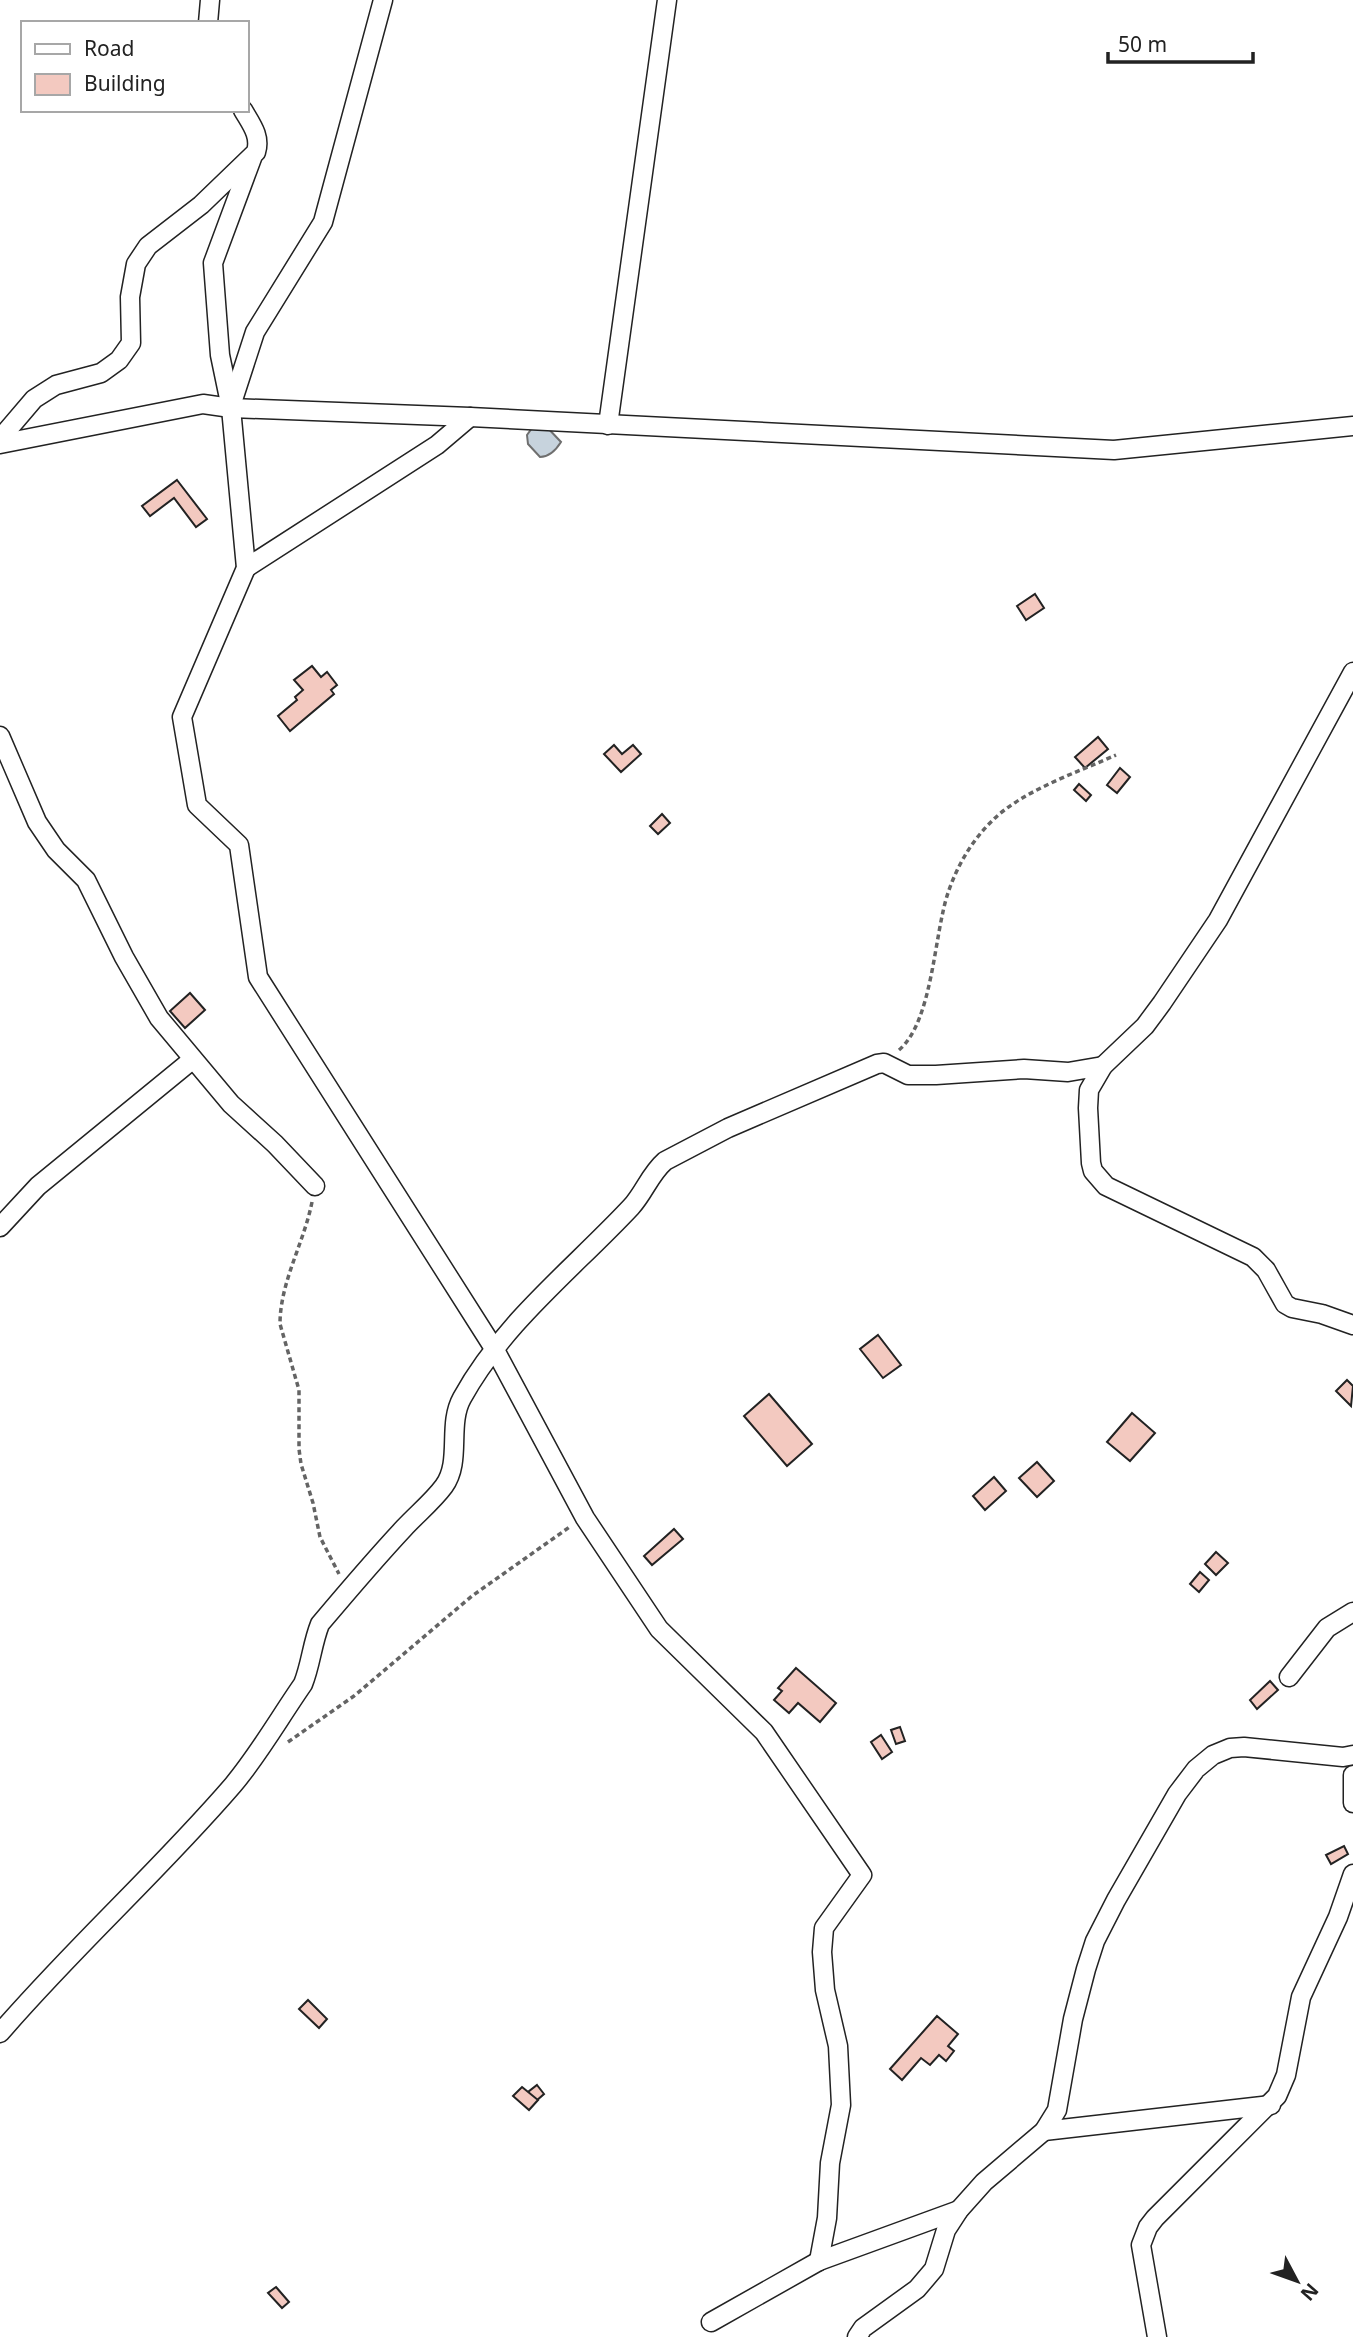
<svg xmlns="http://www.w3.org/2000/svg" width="1353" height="2337" font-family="'Noto Sans',sans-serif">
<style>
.water{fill:#c7d3dd;stroke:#6f6f6f;stroke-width:2}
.building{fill:#f3c9c0;stroke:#222;stroke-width:2}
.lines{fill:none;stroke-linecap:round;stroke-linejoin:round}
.street-casing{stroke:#222;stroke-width:21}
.path{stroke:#646464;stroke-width:3.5;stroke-dasharray:5 3.5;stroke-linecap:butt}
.street{stroke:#fff;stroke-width:18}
</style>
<rect width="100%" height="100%" fill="#fff"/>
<path class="water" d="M543,423L561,442C556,450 550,457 540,457L528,444L527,435L535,424Z"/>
<g class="building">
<polygon points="177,480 207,519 196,527 174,498 150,516 142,506"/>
<polygon points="1035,594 1044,608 1026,620 1017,606"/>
<polygon points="312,666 321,677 327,672 337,685 331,690 334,694 290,731 278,716 297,700 295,697 303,690 294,680"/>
<polygon points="1098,737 1108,749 1085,768 1075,757"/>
<polygon points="614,745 622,754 633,745 641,754 621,772 604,754"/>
<polygon points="1120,768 1130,777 1117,793 1107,785"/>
<polygon points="1079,784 1091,795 1086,801 1074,790"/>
<polygon points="662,814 670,823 658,834 650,826"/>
<polygon points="190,993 205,1010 185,1028 170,1011"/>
<polygon points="878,1335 901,1365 883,1378 860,1349"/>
<polygon points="1347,1380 1353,1386 1351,1406 1336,1391"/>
<polygon points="769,1394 812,1444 787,1466 744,1416"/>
<polygon points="1132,1413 1155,1433 1130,1461 1107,1442"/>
<polygon points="1037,1462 1054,1481 1037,1497 1019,1478"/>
<polygon points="994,1477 1006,1491 985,1510 973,1496"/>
<polygon points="674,1529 683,1539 652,1565 644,1556"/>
<polygon points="1216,1552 1228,1563 1216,1575 1205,1564"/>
<polygon points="1200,1572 1209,1580 1199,1592 1190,1584"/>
<polygon points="796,1668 836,1703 820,1722 798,1703 789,1713 774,1700 782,1691 778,1688"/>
<polygon points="1270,1681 1278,1690 1257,1709 1250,1700"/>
<polygon points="900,1727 905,1741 896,1744 891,1730"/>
<polygon points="881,1735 892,1752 882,1759 871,1742"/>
<polygon points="1344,1846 1348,1854 1331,1864 1326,1855"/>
<polygon points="308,2000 327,2019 319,2028 299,2009"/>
<polygon points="937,2016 958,2034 948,2046 954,2051 946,2061 939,2055 930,2065 921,2058 902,2080 890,2069"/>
<polygon points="537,2085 544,2094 536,2101 528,2092"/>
<polygon points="522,2087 538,2100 529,2110 513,2096"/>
<polygon points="276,2287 289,2302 282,2308 268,2293"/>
</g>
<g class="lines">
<g class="street-casing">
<g id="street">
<polyline points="208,23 210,0"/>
<polyline points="252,158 213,263 220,355 231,408 246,568 182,717 197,805 239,845 258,977 495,1350 585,1518 659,1629 764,1732 862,1875 824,1928 822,1952 825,1990 838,2046 841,2105 830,2163 827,2218 819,2261"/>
<polyline points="231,406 255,332 323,222 383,0"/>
<polyline points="608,425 667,0"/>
<path d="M0,439L34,399L56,385L101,373L119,360L131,343L130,297L136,264L148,246L201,205L256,152C261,136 251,124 243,110"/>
<polyline points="0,444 203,404 231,408 470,417 1114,450 1353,426"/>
<polyline points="246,568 437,445 470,417"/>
<polyline points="1353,672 1218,920 1162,1003 1145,1026 1103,1066 1089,1090 1088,1108 1091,1163 1093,1171 1106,1186 1253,1257 1266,1270 1285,1304 1292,1308 1322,1314 1353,1325"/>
<polyline points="0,736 37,822 56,850 86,880 124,957 159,1018 231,1104 275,1144 315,1186"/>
<polyline points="0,1227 38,1186 192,1060"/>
<polyline points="1289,1677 1327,1628 1353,1612"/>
<polyline points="1353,1775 1353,1803"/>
<path d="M0,2033C74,1947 159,1871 233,1785C259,1754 280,1717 303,1684C311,1664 312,1644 320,1624C347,1592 375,1559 404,1528C417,1514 433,1501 444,1486C462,1461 447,1425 462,1398C503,1323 573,1269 631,1207C644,1193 650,1174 665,1161L728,1128L877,1064L884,1063L908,1075H936L1024,1069L1068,1072L1103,1066"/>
<polyline points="1044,2131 1271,2105"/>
<polyline points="711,2322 819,2261 959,2210"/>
<polyline points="857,2337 863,2328 917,2289 934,2269 946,2230 959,2210 984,2182 1044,2131 1057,2110 1073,2019 1086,1969 1095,1941 1116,1900 1177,1794 1196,1769 1213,1755 1230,1748 1244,1747 1343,1757 1353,1755"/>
<polyline points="1157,2337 1141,2245 1148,2227 1155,2218 1277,2096 1286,2075 1301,1997 1338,1917 1353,1874"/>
</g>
</g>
<g class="path">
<path d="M899,1050C933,1021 934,934 948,893C957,866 972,840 993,820C1022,791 1078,772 1116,755"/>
<path d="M312,1202C304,1243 280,1282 280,1324L299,1390V1449L301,1464L313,1503L320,1537L339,1574"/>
<polyline points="288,1742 354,1696 472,1596 571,1526"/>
</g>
<use href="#street" class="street"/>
</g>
<rect x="21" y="21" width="228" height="91" fill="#ffffff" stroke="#a7a7a7" stroke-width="2"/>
<rect x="35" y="44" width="35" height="10" fill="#ffffff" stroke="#a7a7a7" stroke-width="2"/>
<text x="84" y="56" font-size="21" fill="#222222">Road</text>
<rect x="35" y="74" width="35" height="21" fill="#f3c9c0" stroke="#a7a7a7" stroke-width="2"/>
<text x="84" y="91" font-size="21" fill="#222222">Building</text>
<g transform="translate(1297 2281) rotate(131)" stroke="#ffffff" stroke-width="5" paint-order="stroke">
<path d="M0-5L12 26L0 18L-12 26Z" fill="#222222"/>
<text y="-10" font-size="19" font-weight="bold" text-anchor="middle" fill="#222222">N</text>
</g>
<path d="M1108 52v10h145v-10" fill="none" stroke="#222222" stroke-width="3.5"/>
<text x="1118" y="52" font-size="21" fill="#222222" stroke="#ffffff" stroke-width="5" paint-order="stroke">50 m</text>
</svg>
